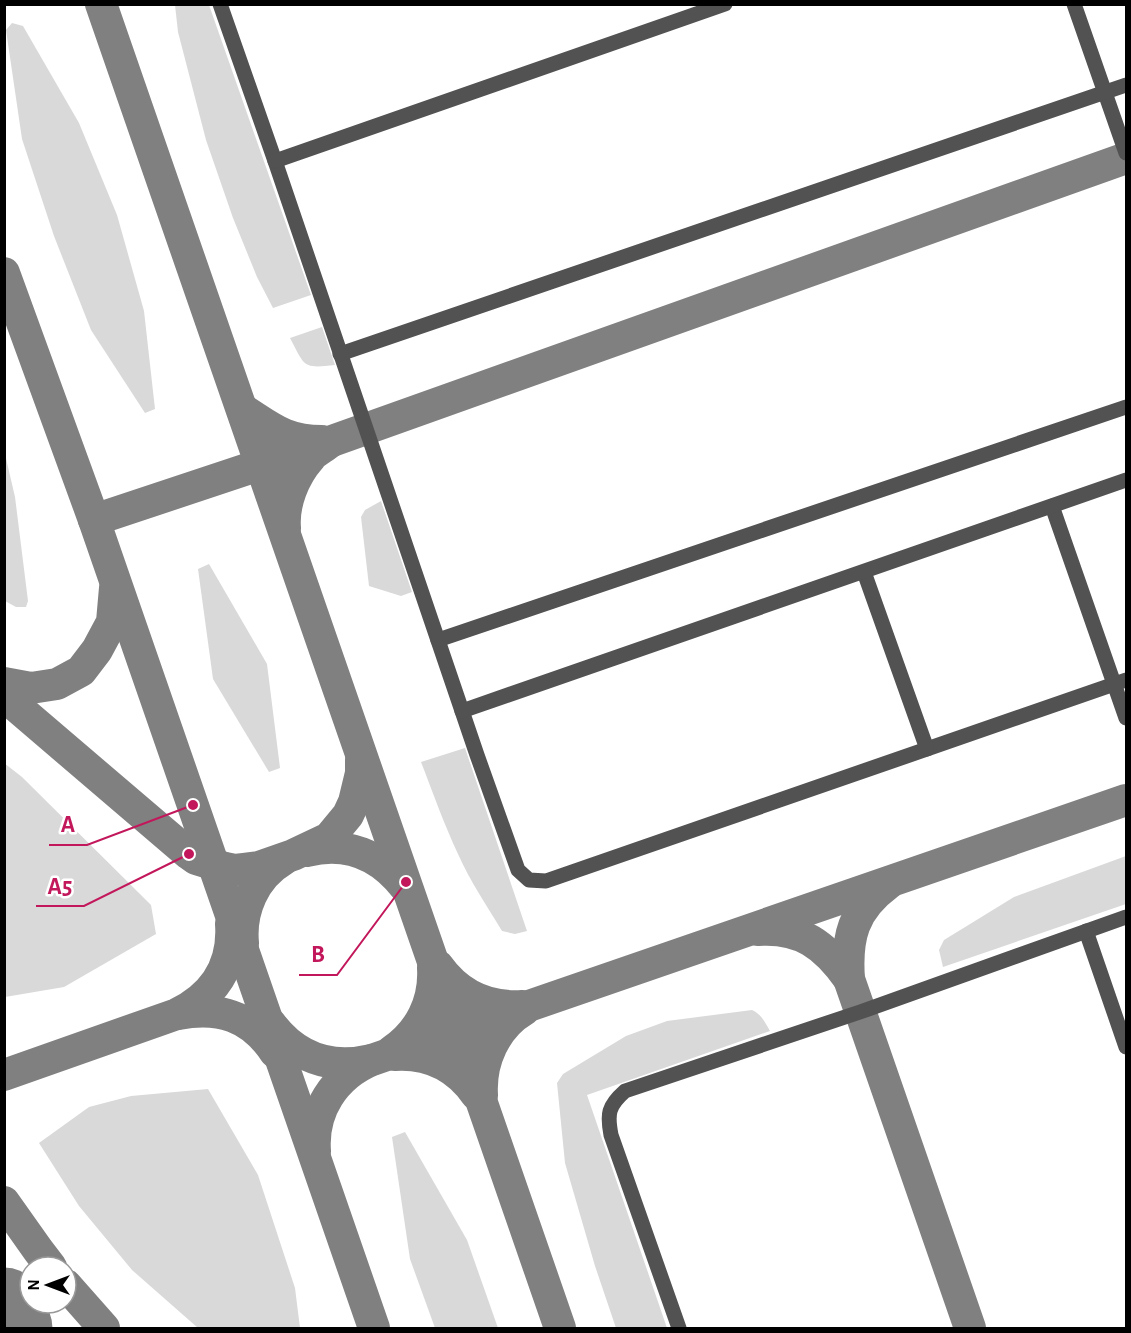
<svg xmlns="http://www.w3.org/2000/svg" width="1131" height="1333" font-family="'Alegreya Sans',sans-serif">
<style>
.green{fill:#d9d9d9}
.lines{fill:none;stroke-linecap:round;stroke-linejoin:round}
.taxiway{stroke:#808080;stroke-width:32}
.runway{stroke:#808080;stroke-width:81}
.minor{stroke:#525252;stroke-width:15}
.leader{fill:none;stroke:#c2185b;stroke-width:2}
.callout-dot{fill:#c2185b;stroke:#fff;stroke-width:2}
.callout-label{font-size:24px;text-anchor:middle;font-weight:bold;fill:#c2185b;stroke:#fff;stroke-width:5;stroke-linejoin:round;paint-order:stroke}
</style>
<rect width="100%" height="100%" fill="#fff"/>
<g class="green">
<polygon points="175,5 209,5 311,295 273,308 257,277 233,218 206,140 178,32"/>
<polygon points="12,23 23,26 79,123 117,215 144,311 155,409 145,413 91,330 54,236 22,139 6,30"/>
<path d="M322,327L335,365C302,369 305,366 290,338Z"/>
<polygon points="5,454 15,497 28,601 26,607 16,607 5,601"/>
<polygon points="381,501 412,592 401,596 369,586 361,517 365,510"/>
<polygon points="209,564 267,664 280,768 269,772 213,679 198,569"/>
<path d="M465,748L527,931L515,934L502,931C487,906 470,881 458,854C444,824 433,793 421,762Z"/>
<polygon points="4,763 22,777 151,905 156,934 64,987 5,997"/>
<polygon points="1126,856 1126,904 943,967 939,950 944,940 1014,897"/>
<path d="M752,1010C761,1014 765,1022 770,1031L587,1095L667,1328H616L595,1266L565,1163L557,1083L563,1074L626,1036L667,1021Z"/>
<polygon points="208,1089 258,1175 295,1288 300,1328 198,1328 132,1270 79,1206 39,1143 89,1107 131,1096"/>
<polygon points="405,1132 467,1240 498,1328 435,1328 410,1259 392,1137"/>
</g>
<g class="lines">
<g class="taxiway">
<polyline points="101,4 560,1328"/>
<polyline points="4,273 94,520 374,1328"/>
<path d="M242,409C272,428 285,441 322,441"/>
<polyline points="94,520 332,441 1126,158"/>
<path d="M285,528C283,504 294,476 310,458C314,452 323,448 329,443"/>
<polyline points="4,683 31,688 57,684 81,671 97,650 112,622 115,588"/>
<polyline points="4,696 189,854 196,859 225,868 235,870 244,869 259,867 293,855 329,838 348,815 354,802 361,773 361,760"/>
<path d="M307,851C347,841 380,855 405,887"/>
<path d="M888,884C853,910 846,937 849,979L970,1328"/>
<path d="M758,930C801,927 825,945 849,979"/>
<path d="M243,943C240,911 254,877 283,860"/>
<path d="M438,966C458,994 487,1008 522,1006"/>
<path d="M178,1014C219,1006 251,1016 275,1052"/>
<path d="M270,1023C295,1057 329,1070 371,1060"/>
<path d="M392,1051C420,1032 435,1002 433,968"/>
<path d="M395,1055C429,1053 457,1067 476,1094"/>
<path d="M4,1075L177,1014C214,996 234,966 231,924"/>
<path d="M482,1095C480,1062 495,1027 524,1010"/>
<path d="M315,1151C312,1111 334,1076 372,1060L1126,800"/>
<polyline points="4,1202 38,1250 51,1267"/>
<polyline points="66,1285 104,1328"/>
</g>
<polyline class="runway" points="4,1308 12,1328"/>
<g class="minor">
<polyline points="220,4 275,161 477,755 518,870 529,880 546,881 1126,680"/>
<polyline points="1074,4 1126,153"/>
<polyline points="275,161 725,4"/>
<polyline points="340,354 1126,85"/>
<polyline points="1052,506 1126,718"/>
<polyline points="864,572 927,749"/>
<polyline points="438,640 1126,407"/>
<polyline points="462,711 1126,480"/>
<polyline points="1086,931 1126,1047"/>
<path d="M679,1328L611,1135C607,1114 608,1106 625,1091L860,1012L1126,917"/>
</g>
</g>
<path class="leader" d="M193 805L87 845H49M189 854L84 906H36M406 882L337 975H299"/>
<g class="callout-dot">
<circle cx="193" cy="805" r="6"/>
<circle cx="189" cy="854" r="6"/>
<circle cx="406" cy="882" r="6"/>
</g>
<g class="callout-label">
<text x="68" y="832">A</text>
<text x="60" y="894">A5</text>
<text x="318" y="962">B</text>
</g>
<rect width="1131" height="1333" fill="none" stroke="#000000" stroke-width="12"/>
<g transform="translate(48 1285) rotate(270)"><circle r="28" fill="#ffffff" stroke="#999999" stroke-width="1.5"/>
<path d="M0-4.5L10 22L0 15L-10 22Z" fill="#000000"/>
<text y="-9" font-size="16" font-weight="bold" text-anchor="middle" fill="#000000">N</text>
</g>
</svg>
